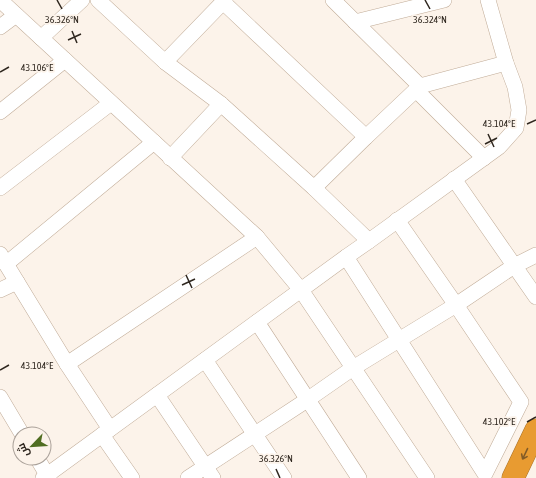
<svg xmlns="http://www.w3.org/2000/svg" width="536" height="478" font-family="'Asap Condensed',Cairo,sans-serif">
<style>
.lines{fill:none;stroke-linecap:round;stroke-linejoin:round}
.minor-casing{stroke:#c1ac98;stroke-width:16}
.highway-casing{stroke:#a7722b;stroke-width:23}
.minor{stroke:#fff;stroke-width:15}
.highway{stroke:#e89b31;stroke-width:22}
.oneway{stroke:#825b27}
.ticks{fill:none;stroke:#2f271f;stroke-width:1.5}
.ticks-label{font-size:10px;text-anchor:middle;fill:#2f271f;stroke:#fcf3ea;stroke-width:3.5;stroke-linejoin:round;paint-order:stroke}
</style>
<rect width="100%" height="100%" fill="#fcf3ea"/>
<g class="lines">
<g class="minor-casing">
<g id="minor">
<polyline points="0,0 257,237 301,290 427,478"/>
<polyline points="98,0 165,62 221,104 314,188 369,241"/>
<polyline points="223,2 366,137 420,86 333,0"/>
<polyline points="355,22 444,0"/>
<polyline points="0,27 16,15"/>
<polyline points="41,38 82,0"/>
<polyline points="165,62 225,0"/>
<polyline points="420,86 506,63"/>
<polyline points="416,90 484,158"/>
<polyline points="0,112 65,60"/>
<polyline points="170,158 221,104"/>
<polyline points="454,179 536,297"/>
<polyline points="0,188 111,103"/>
<polyline points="314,188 366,137"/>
<polyline points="0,254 67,364 110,429"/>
<polyline points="346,257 485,474 521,402 456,305 397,220"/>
<polyline points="6,264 154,142"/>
<polyline points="0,290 17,282"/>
<polyline points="257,322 359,478"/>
<polyline points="205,360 284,478"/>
<polyline points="67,364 257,237"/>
<polyline points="157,395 213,478"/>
<polyline points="0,397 22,434"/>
<polyline points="102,435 132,478"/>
<polyline points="37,458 49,478"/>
<polyline points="43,478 346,257 369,241 499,147 516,128 519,110 515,87 506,63 488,0"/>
<polyline points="188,478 307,400 353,368 456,305 514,266 536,255"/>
</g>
</g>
<g class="highway-casing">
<polyline id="highway" points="513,478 536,430"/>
</g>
<use href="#minor" class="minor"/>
<use href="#highway" class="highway"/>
</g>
<defs><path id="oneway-shaft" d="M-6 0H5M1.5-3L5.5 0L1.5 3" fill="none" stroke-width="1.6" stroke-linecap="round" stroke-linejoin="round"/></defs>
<use class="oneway" href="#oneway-shaft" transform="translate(525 454) rotate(115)"/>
<path class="ticks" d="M57,0L62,9M425,0L430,9M72,31L77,43M68,40L81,34M0,72L9,67M527,124L536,120M488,134L494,147M485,144L497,138M186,275L192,288M182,285L195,279M0,370L9,365M527,422L536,417M276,469L280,478"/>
<g class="ticks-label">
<text x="62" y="23">36.326°N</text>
<text x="430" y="23">36.324°N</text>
<text x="37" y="71">43.106°E</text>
<text x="499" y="127">43.104°E</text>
<text x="37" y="369">43.104°E</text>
<text x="499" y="425">43.102°E</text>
<text x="276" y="462">36.326°N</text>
</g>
<g transform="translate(32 446) rotate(245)"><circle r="19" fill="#fcf3ea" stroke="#aaa199"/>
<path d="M0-3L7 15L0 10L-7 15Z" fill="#506d21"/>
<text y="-6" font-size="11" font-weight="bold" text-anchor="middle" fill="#2f271f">ش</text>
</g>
</svg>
